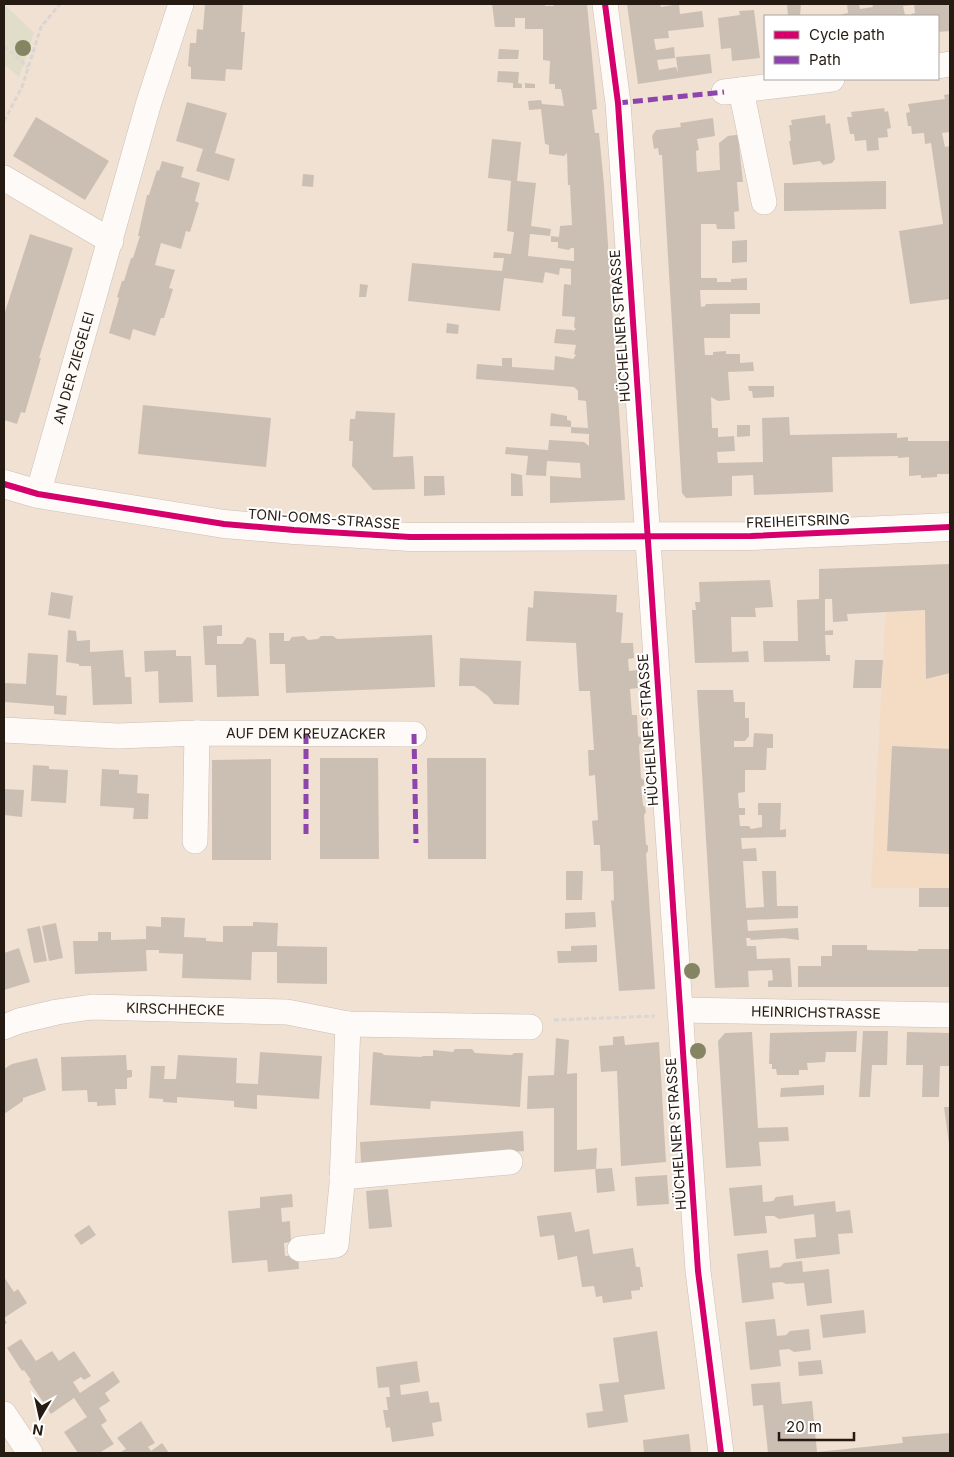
<svg xmlns="http://www.w3.org/2000/svg" width="954" height="1457" font-family="Inter,sans-serif">
<style>
.built{fill:#f4dbc4}
.green{fill:#e0dec9}
.building{fill:#cbbfb4}
.lines{fill:none;stroke-linecap:round;stroke-linejoin:round}
.minor-casing{stroke:#cbbfb5;stroke-width:26}
.major-casing{stroke:#cbbfb5;stroke-width:29}
.path{stroke:#dbd6d1;stroke-width:3;stroke-dasharray:5 2.5;stroke-linecap:butt}
.minor{stroke:#fdfaf8;stroke-width:25}
.major{stroke:#fdfaf8;stroke-width:28}
.quiet{stroke:#8e44ad;stroke-width:5;stroke-dasharray:10 5;stroke-linecap:butt}
.cycleway-casing{stroke:#fff;stroke-width:9}
.cycleway{stroke:#d6006c;stroke-width:6}
.tree{fill:#858563}
.labels{text-anchor:middle;stroke-width:4;stroke-linejoin:round;paint-order:stroke}
.street-label{font-size:14px;fill:#251b12;stroke:#fff}
</style>
<rect width="100%" height="100%" fill="#f0e1d3"/>
<polygon class="built" points="950,564 950,888 871,888 888,567"/>
<polygon class="green" points="4,4 34,33 19,77 4,64"/>
<g class="building">
<polygon points="205,4 243,4 241,32 245,32 242,70 226,69 225,81 191,79 191,67 188,66 190,43 196,43 197,29 203,30"/>
<polygon points="492,4 545,4 545,6 554,6 553,4 587,4 597,109 592,110 595,133 599,133 604,185 625,500 550,503 550,476 581,478 580,463 547,461 546,476 526,475 528,456 505,454 506,447 548,450 549,440 584,442 589,446 589,434 571,433 571,427 588,428 586,401 578,400 578,391 574,387 476,379 477,364 502,366 502,358 512,358 512,367 554,370 555,356 573,359 576,355 574,354 576,345 554,343 556,329 572,330 573,331 576,329 574,327 575,317 562,316 564,284 571,285 571,269 560,268 559,275 545,272 543,283 504,278 500,311 408,301 412,263 502,271 504,258 493,258 494,252 511,254 514,232 507,231 511,181 488,178 492,139 521,142 517,181 536,183 531,226 551,229 550,236 530,234 528,256 574,261 574,248 571,248 569,250 558,248 558,242 551,242 551,236 559,237 560,226 572,225 570,185 568,185 567,153 564,156 549,154 549,145 545,144 541,109 529,110 528,101 541,100 542,104 564,106 561,89 555,89 555,84 549,84 550,61 543,60 543,29 525,29 525,18 515,18 515,27 495,27"/>
<polygon points="627,4 660,4 661,7 679,4 680,14 702,11 704,27 668,31 669,38 654,39 656,50 674,47 675,58 657,60 659,70 676,67 678,73 676,57 710,54 712,73 638,84"/>
<polygon points="787,4 801,4 800,16 788,16"/>
<polygon points="847,4 859,4 860,9 873,7 872,4 913,5 903,6 905,15 835,16 848,13"/>
<polygon points="914,4 948,4 950,9 950,31 938,32 938,16 912,16 911,14 915,13"/>
<polygon points="754,10 760,58 732,61 731,48 721,49 718,18 740,15 739,11"/>
<polygon points="499,49 519,50 518,59 498,59"/>
<polygon points="498,71 519,72 518,83 522,84 522,88 513,88 513,83 497,82"/>
<polygon points="525,83 535,84 535,88 525,88"/>
<polygon points="950,94 950,132 942,133 945,147 950,146 950,299 910,304 899,231 943,224 931,143 925,144 924,133 912,134 911,126 908,126 906,113 910,112 908,104 945,99 944,95"/>
<polygon points="187,102 227,113 215,153 235,159 229,181 196,171 203,149 176,141"/>
<polygon points="884,108 885,112 888,111 891,128 887,129 888,137 878,138 879,150 867,151 866,140 855,141 854,134 850,134 847,117 852,117 851,112"/>
<polygon points="825,115 826,124 830,123 835,159 832,163 823,165 820,161 793,165 789,141 791,141 789,125 792,125 791,120"/>
<polygon points="36,117 109,161 85,200 13,156"/>
<polygon points="713,118 715,136 697,139 699,150 696,151 697,172 720,170 719,143 728,136 743,134 739,146 743,182 737,182 739,211 734,212 735,229 717,229 716,224 701,224 701,278 717,278 717,282 731,282 731,279 747,278 747,290 700,290 701,307 705,306 706,304 760,303 760,314 730,314 730,338 704,338 705,355 713,355 713,352 726,351 726,354 740,354 740,363 753,362 754,371 728,372 730,400 718,401 711,397 712,428 718,428 718,437 734,436 735,451 717,452 718,463 763,462 762,418 789,417 790,435 897,433 897,438 908,437 908,441 950,441 950,474 937,474 937,477 921,478 921,475 909,476 909,457 898,458 898,456 832,457 833,492 754,495 753,475 732,476 732,496 686,498 682,493 662,155 659,155 658,148 654,149 652,136 656,130 681,127 680,123"/>
<polygon points="162,161 184,167 181,177 200,183 195,201 199,203 190,232 186,231 181,249 161,243 155,265 175,270 169,288 173,289 164,318 161,318 155,336 133,329 130,340 109,333 119,298 117,297 122,281 124,281 131,258 133,258 140,236 138,236 147,195 149,195 157,170 159,171"/>
<polygon points="303,174 314,175 313,187 302,186"/>
<polygon points="886,181 886,209 784,211 784,183"/>
<polygon points="30,234 73,248 39,358 41,358 25,413 21,412 17,424 4,420 4,315"/>
<polygon points="747,240 747,262 732,263 732,241"/>
<polygon points="360,284 368,285 366,297 359,297"/>
<polygon points="447,323 459,325 458,334 446,333"/>
<polygon points="748,386 774,386 774,397 753,398 752,391 749,391"/>
<polygon points="143,405 271,418 266,467 138,454"/>
<polygon points="356,411 395,413 393,457 413,456 415,489 373,490 352,466 353,441 349,441 350,419 355,419"/>
<polygon points="551,413 567,416 567,420 571,421 571,427 550,426"/>
<polygon points="737,425 750,425 750,436 737,437"/>
<polygon points="511,473 522,475 523,496 511,496"/>
<polygon points="424,476 444,476 445,495 424,496"/>
<polygon points="950,564 950,673 926,679 925,610 847,614 848,621 833,622 832,599 825,599 825,631 833,630 833,635 825,635 826,655 830,655 830,661 764,662 763,641 798,641 797,600 819,599 819,569"/>
<polygon points="770,580 773,607 755,608 756,617 731,617 732,652 748,651 749,662 695,663 692,610 696,610 695,602 700,602 699,582"/>
<polygon points="534,591 617,595 616,612 623,613 621,643 633,643 634,658 628,659 629,671 637,670 638,688 630,689 632,715 637,715 638,736 641,738 641,743 639,745 641,778 644,780 644,785 641,787 643,805 645,807 646,812 644,815 646,844 648,846 648,851 646,854 655,989 619,991 611,900 614,901 613,871 601,871 600,845 594,845 592,821 598,820 595,775 589,776 588,750 594,750 590,691 579,691 576,643 526,641 528,607 533,608"/>
<polygon points="51,592 73,596 70,619 48,615"/>
<polygon points="222,625 222,636 217,636 217,644 242,644 247,637 252,638 256,640 259,696 217,697 216,665 205,665 203,626"/>
<polygon points="68,630 76,631 77,641 90,640 90,652 123,650 125,677 131,677 132,704 93,705 91,666 79,666 79,664 66,662"/>
<polygon points="269,633 284,633 284,641 289,641 292,637 304,636 308,640 318,639 321,636 333,636 337,639 432,635 435,687 286,693 285,664 270,664"/>
<polygon points="176,650 176,656 191,656 193,702 159,703 158,671 145,672 144,651"/>
<polygon points="28,653 58,655 56,695 67,696 66,715 54,714 54,706 4,702 4,683 26,684"/>
<polygon points="460,658 521,661 519,705 494,704 488,696 474,686 459,686"/>
<polygon points="855,660 883,660 881,688 853,688"/>
<polygon points="697,690 733,690 734,702 745,702 745,718 749,718 749,736 745,741 734,741 734,747 753,747 754,733 773,734 773,748 767,748 766,770 745,770 745,792 738,793 739,808 745,808 745,815 739,815 740,826 749,826 751,829 762,827 762,815 758,815 758,803 781,803 780,830 786,829 786,837 741,838 742,849 756,848 757,861 743,861 746,908 764,907 762,871 776,871 777,906 798,906 798,918 747,920 748,931 798,928 799,940 784,938 751,940 750,938 746,938 747,946 756,946 757,959 790,958 792,987 768,987 768,981 773,980 772,970 748,971 749,987 715,988"/>
<polygon points="892,746 950,749 950,854 887,851"/>
<polygon points="320,758 378,758 379,859 320,859"/>
<polygon points="427,758 486,758 486,859 428,859"/>
<polygon points="271,759 271,860 212,860 212,760"/>
<polygon points="33,765 49,766 49,769 68,770 66,803 31,801"/>
<polygon points="102,769 119,770 119,774 138,775 137,793 149,794 148,819 133,819 134,808 100,806"/>
<polygon points="4,789 24,790 22,817 4,815"/>
<polygon points="566,871 583,871 582,900 566,900"/>
<rect x="919" y="888" width="31" height="19"/>
<polygon points="595,912 596,927 565,929 565,913"/>
<polygon points="161,917 185,918 184,937 206,938 206,941 223,942 223,926 253,926 253,922 278,923 277,946 327,947 327,984 277,983 277,952 252,952 251,980 182,978 183,954 159,953 159,950 146,950 147,971 75,974 73,941 98,941 98,932 111,932 111,940 146,939 146,926 161,927"/>
<polygon points="56,923 63,958 49,961 42,926"/>
<polygon points="40,926 47,961 34,963 27,929"/>
<polygon points="597,945 597,962 558,963 557,951 571,951 571,946"/>
<polygon points="832,945 867,945 867,950 918,951 918,949 950,949 950,987 798,987 798,966 821,966 821,956 832,956"/>
<polygon points="19,948 30,982 4,990 4,953"/>
<polygon points="857,1031 856,1052 826,1052 825,1062 807,1063 808,1070 799,1070 799,1075 777,1075 776,1069 772,1069 772,1064 769,1064 770,1033"/>
<polygon points="863,1031 888,1031 887,1065 872,1065 870,1097 859,1097"/>
<polygon points="752,1032 758,1128 788,1127 789,1141 759,1142 761,1166 726,1168 718,1041 725,1033"/>
<polygon points="907,1032 950,1033 950,1066 940,1066 939,1097 922,1097 923,1065 906,1065"/>
<polygon points="624,1036 625,1045 659,1042 666,1162 621,1166 617,1071 601,1072 599,1046 613,1045 613,1037"/>
<polygon points="556,1038 569,1040 567,1074 577,1073 577,1150 597,1148 596,1169 612,1168 615,1191 597,1193 595,1169 554,1172 554,1108 527,1109 528,1076 554,1075"/>
<polygon points="455,1049 472,1049 475,1053 512,1055 514,1053 523,1053 520,1107 431,1101 430,1109 370,1105 373,1052 382,1053 384,1055 421,1057 423,1056 433,1056 433,1050 453,1052"/>
<polygon points="260,1052 322,1056 319,1099 257,1095 257,1109 234,1107 234,1101 177,1097 177,1103 163,1102 163,1099 149,1098 151,1066 165,1066 164,1079 176,1079 178,1055 237,1058 236,1083 258,1084"/>
<polygon points="126,1055 127,1070 132,1070 132,1077 127,1078 127,1089 115,1089 116,1105 97,1106 97,1102 88,1102 87,1090 62,1091 61,1057"/>
<polygon points="37,1058 46,1090 23,1098 23,1101 4,1114 4,1069 12,1064"/>
<polygon points="824,1085 824,1095 780,1097 781,1088"/>
<polygon points="944,1107 950,1107 950,1144 949,1144"/>
<polygon points="523,1131 524,1151 361,1163 360,1142"/>
<polygon points="667,1175 669,1204 637,1206 635,1177"/>
<polygon points="762,1185 763,1202 773,1201 776,1197 793,1195 794,1206 835,1201 836,1212 850,1210 853,1233 838,1234 840,1254 796,1259 794,1239 816,1237 814,1214 779,1219 774,1216 765,1216 767,1233 734,1236 729,1188"/>
<polygon points="388,1189 392,1227 369,1229 366,1191"/>
<polygon points="292,1194 293,1207 281,1208 282,1222 290,1221 291,1242 284,1243 285,1256 298,1255 299,1269 268,1272 267,1260 232,1263 228,1211 260,1208 260,1197"/>
<polygon points="571,1212 575,1232 589,1229 593,1254 633,1248 636,1267 640,1267 643,1287 640,1287 640,1290 631,1291 632,1299 603,1303 602,1296 596,1297 594,1286 582,1287 577,1256 558,1260 554,1235 540,1237 537,1216"/>
<polygon points="89,1225 96,1235 81,1245 74,1235"/>
<polygon points="768,1250 770,1268 780,1267 784,1263 802,1261 803,1272 829,1269 832,1303 807,1306 804,1283 786,1284 782,1282 772,1283 774,1299 742,1303 737,1254"/>
<polygon points="4,1277 14,1292 18,1289 27,1303 4,1318 7,1323 4,1325"/>
<polygon points="864,1310 866,1333 823,1338 820,1315"/>
<polygon points="775,1319 777,1336 786,1335 790,1331 809,1329 811,1350 794,1352 789,1349 779,1350 781,1366 750,1370 745,1322"/>
<polygon points="657,1331 665,1389 624,1395 628,1422 588,1428 586,1413 603,1411 599,1384 619,1382 613,1338"/>
<polygon points="21,1339 36,1361 52,1351 59,1361 74,1351 91,1376 84,1380 81,1377 73,1382 80,1393 113,1371 120,1382 105,1393 110,1401 99,1408 107,1421 101,1425 114,1444 99,1453 78,1453 64,1432 87,1417 74,1398 51,1414 29,1381 31,1380 24,1370 22,1371 7,1348"/>
<polygon points="821,1360 823,1374 799,1376 798,1362"/>
<polygon points="417,1361 420,1382 400,1385 401,1395 428,1391 430,1403 439,1402 442,1421 432,1423 434,1436 392,1442 390,1427 386,1428 383,1410 388,1410 386,1397 390,1397 389,1387 378,1388 376,1367"/>
<polygon points="780,1382 782,1404 812,1401 817,1452 903,1443 902,1437 950,1433 950,1453 768,1453 763,1405 753,1406 751,1384"/>
<polygon points="141,1421 155,1443 148,1447 151,1451 162,1443 169,1453 119,1453 126,1449 117,1438"/>
<polygon points="689,1434 691,1453 644,1453 643,1440"/>
</g>
<g class="lines">
<g class="minor-casing">
<g id="minor">
<polyline points="605,4 618,103 698,1271 721,1453"/>
<polyline points="938,66 950,64"/>
<polyline points="741,90 764,202"/>
<polyline points="724,92 832,79"/>
<polyline points="4,178 111,241"/>
<path id="s1" d="M38,494L149,102L181,4"/>
<path id="s2" d="M4,730L118,736L197,733L414,734"/>
<polyline points="195,841 197,733"/>
<path id="s3" d="M681,1010L950,1015"/>
<path id="s4" d="M4,1027L19,1021L57,1012L92,1007L287,1012L348,1024L530,1027"/>
<polyline points="342,1177 510,1162"/>
<polyline points="300,1249 336,1245 342,1184 348,1024"/>
<polyline points="4,1414 30,1453"/>
</g>
</g>
<g class="major-casing">
<polyline id="major" points="4,484 38,494 224,524 294,530 410,537 751,536 950,527"/>
</g>
<g class="path">
<polyline points="4,46 28,67"/>
<polyline points="4,121 22,87 41,27 60,4"/>
<polyline points="554,1020 655,1016"/>
</g>
<use href="#minor" class="minor"/>
<use href="#major" class="major"/>
<g class="quiet">
<polyline points="618,103 724,92"/>
<polyline points="306,734 306,839"/>
<polyline points="414,734 416,843"/>
</g>
<g class="cycleway-casing">
<g id="cycleway">
<polyline points="605,4 618,103 698,1271 721,1453"/>
<polyline points="4,484 38,494 224,524 294,530 410,537 751,536 950,527"/>
</g>
</g>
<use href="#cycleway" class="cycleway"/>
</g>
<g class="tree">
<circle cx="23" cy="48" r="8"/>
<circle cx="692" cy="971" r="8"/>
<circle cx="698" cy="1051" r="8"/>
</g>
<g class="labels">
<g class="street-label">
<text transform="translate(620 326) rotate(-94)" y="5">HÜCHELNER STRASSE</text>
<text dy="5" stroke="none"><textPath href="#s1" startOffset="131">AN DER ZIEGELEI</textPath></text>
<text transform="translate(324 519) rotate(4)" y="5">TONI-OOMS-STRASSE</text>
<text transform="translate(798 521) rotate(-2)" y="5">FREIHEITSRING</text>
<text transform="translate(648 730) rotate(-94)" y="5">HÜCHELNER STRASSE</text>
<text dy="5" stroke="none"><textPath href="#s2" startOffset="302">AUF DEM KREUZACKER</textPath></text>
<text dy="5" stroke="none"><textPath href="#s4" startOffset="174">KIRSCHHECKE</textPath></text>
<text dy="5" stroke="none"><textPath href="#s3" startOffset="135">HEINRICHSTRASSE</textPath></text>
<text transform="translate(676 1134) rotate(-94)" y="5">HÜCHELNER STRASSE</text>
</g>
</g>
<rect width="954" height="1457" fill="none" stroke="#251b12" stroke-width="10"/>
<rect x="764" y="15" width="175" height="65" fill="#ffffff" stroke="#a8a4a0"/>
<rect x="774" y="31" width="25" height="8" fill="#d6006c" stroke="#a8a4a0"/>
<text x="809" y="40" font-size="15" fill="#251b12">Cycle path</text>
<rect x="774" y="56" width="25" height="8" fill="#8e44ad" stroke="#a8a4a0"/>
<text x="809" y="65" font-size="15" fill="#251b12">Path</text>
<g transform="translate(40 1417) rotate(189)" stroke="#ffffff" stroke-width="4" paint-order="stroke">
<path d="M0-4L9 19L0 12L-9 19Z" fill="#251b12"/>
<text y="-8" font-size="14" font-weight="bold" text-anchor="middle" fill="#251b12">N</text>
</g>
<path d="M779 1432v8h75v-8" fill="none" stroke="#251b12" stroke-width="2.5"/>
<text x="786" y="1432" font-size="15" fill="#251b12" stroke="#ffffff" stroke-width="4" paint-order="stroke">20 m</text>
</svg>
